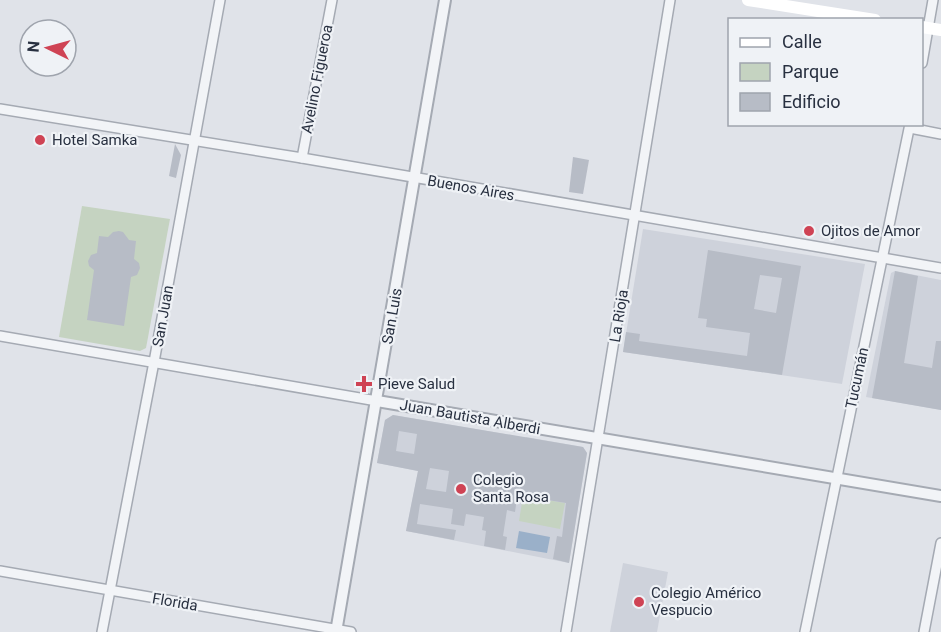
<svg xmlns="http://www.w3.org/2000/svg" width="941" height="632" font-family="Roboto,sans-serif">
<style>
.built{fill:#ced2db}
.green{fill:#c5d3c1}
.water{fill:#9ab0c9}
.building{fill:#b7bcc6;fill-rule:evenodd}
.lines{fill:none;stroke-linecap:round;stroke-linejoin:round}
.minor-casing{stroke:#a5aab3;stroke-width:12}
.tertiary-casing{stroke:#a5aab3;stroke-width:14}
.minor{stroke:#f2f4f7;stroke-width:9}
.tertiary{stroke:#f2f4f7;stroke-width:10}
.secondary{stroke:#fff;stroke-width:12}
.poi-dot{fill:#cf4354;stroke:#eff2f6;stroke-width:2}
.labels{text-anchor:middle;stroke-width:4.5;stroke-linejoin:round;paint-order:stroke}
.street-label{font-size:15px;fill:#283040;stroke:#eff2f6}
.poi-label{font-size:15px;fill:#283040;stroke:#eff2f6;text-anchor:start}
</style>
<rect width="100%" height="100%" fill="#e0e3e9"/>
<g class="built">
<polygon points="643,229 865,264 842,384 623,352"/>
<polygon points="895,271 941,280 941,410 866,397 891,273"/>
<polygon points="393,415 511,435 503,486 526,437 583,447 587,453 569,563 406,531 418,471 377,463 385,420"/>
<polygon points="623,563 668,572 657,632 610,632"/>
</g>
<g class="green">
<polygon points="82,206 170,219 146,348 140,351 59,337"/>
<polygon points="523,496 565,503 560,529 519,521"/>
</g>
<polygon class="water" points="519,531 550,537 547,553 516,548"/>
<g class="building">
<polygon points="175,144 181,155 176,178 169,176"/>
<polygon points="573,157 589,160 583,194 569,192"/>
<polygon points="119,231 123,232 129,240 136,241 134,259 139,263 140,268 137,275 131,277 124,326 87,320 94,270 89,266 88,261 91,255 97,253 99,236 108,237 113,232"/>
<path d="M708,250L801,266L782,375L623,352L626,332L640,334L639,341L747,356L750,333L706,327L707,319L698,318ZM760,275L782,278L776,313L754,309Z"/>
<polygon points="895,271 918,276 904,363 932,368 936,341 941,341 941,410 872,398"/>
<path d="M393,415L583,447L587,453L569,563L553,559L557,536L562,537L566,503L523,496L522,499L517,498L515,512L507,510L503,536L507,537L505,550L484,546L486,531L482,530L484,517L466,514L464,526L451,524L453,509L420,504L417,524L456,530L454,540L406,531L418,471L377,463L385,420ZM399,431L417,434L414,454L396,451ZM430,468L449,471L446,492L426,489Z"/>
</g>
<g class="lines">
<g class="minor-casing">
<g id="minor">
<polyline points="922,63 933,0"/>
<polyline points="0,109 302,158 941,268"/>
<polyline points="910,128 941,134"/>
<polyline points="302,158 332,0"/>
<polyline points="0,336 377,401"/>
<polyline points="0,571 351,632"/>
<polyline points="102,632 154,362 220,0"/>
<polyline points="566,632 670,0"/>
<polyline points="805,632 910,124"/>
<polyline points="924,632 941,543"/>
</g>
</g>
<g class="tertiary-casing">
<g id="tertiary">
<polyline points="377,401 941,496"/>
<polyline points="336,632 445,0"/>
</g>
</g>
<use href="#minor" class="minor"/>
<use href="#tertiary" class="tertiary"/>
<g class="secondary">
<polyline points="748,0 875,20"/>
<polyline points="922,27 941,30"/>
</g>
</g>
<g class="poi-dot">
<circle cx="40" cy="140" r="6"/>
<circle cx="809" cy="231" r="6"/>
<path d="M361 375h6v6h6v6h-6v6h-6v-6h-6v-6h6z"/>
<circle cx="461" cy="489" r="6"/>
<circle cx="639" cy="602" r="6"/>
</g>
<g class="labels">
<g class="street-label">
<text transform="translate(317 79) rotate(-79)" y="5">Avelino Figueroa</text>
<text transform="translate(471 188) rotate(10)" y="5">Buenos Aires</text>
<text transform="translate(163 316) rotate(-80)" y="5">San Juan</text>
<text transform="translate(392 316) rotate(-80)" y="5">San Luis</text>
<text transform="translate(619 316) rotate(-81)" y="5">La Rioja</text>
<text transform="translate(857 378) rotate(-78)" y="5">Tucumán</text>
<text transform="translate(470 417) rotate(10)" y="5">Juan Bautista Alberdi</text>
<text transform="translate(175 602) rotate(10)" y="5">Florida</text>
</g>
<g class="poi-label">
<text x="52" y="145">Hotel Samka</text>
<text x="821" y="236">Ojitos de Amor</text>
<text x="378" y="389">Pieve Salud</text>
<text x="473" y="485">Colegio<tspan x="473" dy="17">Santa Rosa</tspan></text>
<text x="651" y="598">Colegio Américo<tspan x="651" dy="17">Vespucio</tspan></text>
</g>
</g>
<rect x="728" y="18" width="195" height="108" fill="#eff2f6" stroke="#9fa4ad" stroke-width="1.5"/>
<rect x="740" y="38" width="30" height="9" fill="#ffffff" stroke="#9fa4ad" stroke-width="1.5"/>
<text x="782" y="48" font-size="18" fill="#283040">Calle</text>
<rect x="740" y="63" width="30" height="18" fill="#c5d3c1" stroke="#9fa4ad" stroke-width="1.5"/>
<text x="782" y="78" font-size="18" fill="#283040">Parque</text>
<rect x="740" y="93" width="30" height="18" fill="#b7bcc6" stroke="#9fa4ad" stroke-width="1.5"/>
<text x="782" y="108" font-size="18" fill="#283040">Edificio</text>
<g transform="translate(48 48) rotate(275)"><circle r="28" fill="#eff2f6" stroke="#9fa4ad" stroke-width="1.5"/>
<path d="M0-4.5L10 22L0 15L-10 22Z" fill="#cf4354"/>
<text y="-9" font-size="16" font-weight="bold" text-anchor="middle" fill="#283040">N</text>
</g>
</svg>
